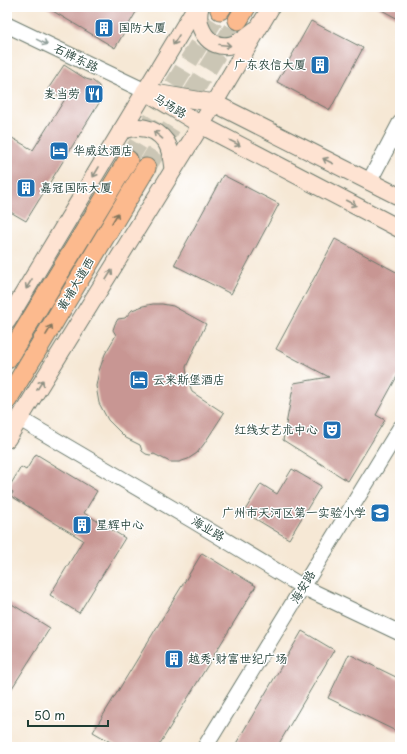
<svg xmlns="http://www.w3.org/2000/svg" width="407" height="754" font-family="'Playpen Sans','LXGW WenKai TC',sans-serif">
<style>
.building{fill:#c89693}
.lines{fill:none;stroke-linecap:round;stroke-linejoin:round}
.primary-tunnel{stroke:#cbc6b5;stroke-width:19;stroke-dasharray:19 10;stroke-linecap:butt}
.tertiary-casing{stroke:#6a796c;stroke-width:17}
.secondary-casing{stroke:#6a796c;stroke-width:19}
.primary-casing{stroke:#6a796c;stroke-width:21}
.tertiary{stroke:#fff;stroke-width:15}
.secondary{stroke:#fee3d2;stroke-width:17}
.primary{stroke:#fcba8e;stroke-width:19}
.oneway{stroke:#8e9083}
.oneway2{stroke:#8f9e9a}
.oneway3{stroke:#82755c}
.labels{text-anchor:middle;stroke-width:3;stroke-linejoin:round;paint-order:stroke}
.poi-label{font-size:12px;fill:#1f3d34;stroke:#fff;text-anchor:start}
.street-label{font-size:12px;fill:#1f3d34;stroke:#fff}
</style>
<rect width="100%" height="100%" fill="#fff"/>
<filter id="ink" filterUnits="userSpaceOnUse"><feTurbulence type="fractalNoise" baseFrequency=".025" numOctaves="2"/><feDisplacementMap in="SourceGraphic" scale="8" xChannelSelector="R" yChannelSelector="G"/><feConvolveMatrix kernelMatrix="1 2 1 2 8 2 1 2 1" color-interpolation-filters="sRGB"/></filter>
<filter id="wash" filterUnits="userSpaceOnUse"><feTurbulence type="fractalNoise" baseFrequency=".012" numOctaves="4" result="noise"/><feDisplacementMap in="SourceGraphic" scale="16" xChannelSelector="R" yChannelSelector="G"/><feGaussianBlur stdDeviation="0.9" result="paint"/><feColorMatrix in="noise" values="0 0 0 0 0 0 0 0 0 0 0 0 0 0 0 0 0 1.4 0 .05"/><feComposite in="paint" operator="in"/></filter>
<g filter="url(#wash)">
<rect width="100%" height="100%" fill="#f6e8d5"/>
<g id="blocks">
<g class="building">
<polygon points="46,7 139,7 115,48"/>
<polygon points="376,7 400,7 400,20"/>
<polygon points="311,21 363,48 330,110 277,82"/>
<polygon points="64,65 86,79 93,81 99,86 101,94 99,103 26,221 7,210 7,135 33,150 65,99 48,89"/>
<polygon points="223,175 279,204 231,294 174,265"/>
<polygon points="335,239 400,274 400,371 376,415 385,420 348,481 283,440 294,383 329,377 276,349"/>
<polygon points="153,304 162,304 173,306 206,324 186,367 187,375 192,392 224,413 204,444 197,453 188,459 179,462 170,462 154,454 150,455 146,454 142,451 140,445 126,438 108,420 99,403 96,386 99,371 105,354 116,335 113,330 115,324 118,319 125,318 132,310 143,306"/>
<polygon points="36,454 97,491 84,513 125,538 79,613 50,595 83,540 11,496 13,492 8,489 21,467 26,470"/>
<polygon points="292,469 321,486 289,539 244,512 261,484 277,494"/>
<polygon points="202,553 256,586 158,747 119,747 93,732"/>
<polygon points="7,601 50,628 7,696"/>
<polygon points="302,631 334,650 277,747 234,747"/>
<polygon points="349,654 400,679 400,733 328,698"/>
</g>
</g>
</g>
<g filter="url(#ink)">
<use href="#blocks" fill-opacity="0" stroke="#6a796c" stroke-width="1"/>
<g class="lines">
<g class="primary-tunnel">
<polyline points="128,160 220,10"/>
<polyline points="146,168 238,20"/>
</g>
<g class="tertiary-casing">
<g id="tertiary">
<polyline points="7,25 145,91"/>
<polyline points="369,182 400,123"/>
<polyline points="20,419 192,520 303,587 400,633"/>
<polyline points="205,747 400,428"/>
</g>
</g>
<g class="secondary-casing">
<g id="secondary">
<path d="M200,7C195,27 208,50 231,45C240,43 247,36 255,30"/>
<polyline points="145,91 201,125 400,229"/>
<polyline points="155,93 214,103 400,197"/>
<path d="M121,131C137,125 155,126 166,142C171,149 172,161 173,169"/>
<polyline points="7,321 196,7"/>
<polyline points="7,439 201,125 271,7"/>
</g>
</g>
<g class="primary-casing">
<g id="primary">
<polyline points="220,10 222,7"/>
<polyline points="238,20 246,7"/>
<polyline points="7,359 128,160"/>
<polyline points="7,400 146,168"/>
</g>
</g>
<use href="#tertiary" class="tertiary"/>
<use href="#secondary" class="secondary"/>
<use href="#primary" class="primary"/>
</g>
<defs><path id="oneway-shaft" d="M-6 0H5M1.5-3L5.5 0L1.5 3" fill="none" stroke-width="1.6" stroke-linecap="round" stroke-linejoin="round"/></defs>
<g class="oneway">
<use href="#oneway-shaft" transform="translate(176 40) rotate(121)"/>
<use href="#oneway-shaft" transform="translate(225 45) rotate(5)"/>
<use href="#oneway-shaft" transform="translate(158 135) rotate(-140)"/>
<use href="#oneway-shaft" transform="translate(235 143) rotate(27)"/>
<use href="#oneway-shaft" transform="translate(328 161) rotate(-153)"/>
<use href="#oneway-shaft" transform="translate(96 172) rotate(121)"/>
<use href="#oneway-shaft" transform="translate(351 203) rotate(27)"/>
<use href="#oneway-shaft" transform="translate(109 275) rotate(-58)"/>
<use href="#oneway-shaft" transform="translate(29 284) rotate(121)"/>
<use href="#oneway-shaft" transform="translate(40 385) rotate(-58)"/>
</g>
<use class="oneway2" href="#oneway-shaft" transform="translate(42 42) rotate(26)"/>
<g class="oneway3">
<use href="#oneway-shaft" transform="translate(115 218) rotate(-59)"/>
<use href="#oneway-shaft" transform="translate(49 330) rotate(-59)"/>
</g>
</g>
<defs>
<g id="building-square" transform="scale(1)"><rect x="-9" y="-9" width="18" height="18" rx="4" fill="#1f6fb2" stroke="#fff"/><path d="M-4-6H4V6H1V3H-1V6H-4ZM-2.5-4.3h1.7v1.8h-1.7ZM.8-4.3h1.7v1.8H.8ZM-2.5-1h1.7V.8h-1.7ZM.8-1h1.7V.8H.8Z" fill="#fff"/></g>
<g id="restaurant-square" transform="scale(1)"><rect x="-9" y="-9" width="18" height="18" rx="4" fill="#1f6fb2" stroke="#fff"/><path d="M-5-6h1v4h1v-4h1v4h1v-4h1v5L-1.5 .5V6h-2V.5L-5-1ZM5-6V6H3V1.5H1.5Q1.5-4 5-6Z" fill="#fff"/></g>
<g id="hotel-square" transform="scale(1)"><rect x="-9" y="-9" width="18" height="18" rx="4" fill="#1f6fb2" stroke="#fff"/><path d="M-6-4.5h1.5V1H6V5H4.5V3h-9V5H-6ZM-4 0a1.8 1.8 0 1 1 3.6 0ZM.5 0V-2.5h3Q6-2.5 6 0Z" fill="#fff"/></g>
<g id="theatre-square" transform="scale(1)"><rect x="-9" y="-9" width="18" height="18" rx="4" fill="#1f6fb2" stroke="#fff"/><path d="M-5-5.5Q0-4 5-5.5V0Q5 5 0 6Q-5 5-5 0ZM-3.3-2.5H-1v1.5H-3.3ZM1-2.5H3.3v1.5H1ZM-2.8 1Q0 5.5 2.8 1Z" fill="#fff"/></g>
<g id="school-square" transform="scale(1)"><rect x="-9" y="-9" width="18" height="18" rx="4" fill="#1f6fb2" stroke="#fff"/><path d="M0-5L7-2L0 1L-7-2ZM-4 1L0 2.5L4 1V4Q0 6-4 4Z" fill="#fff"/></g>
</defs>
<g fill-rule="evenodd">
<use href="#building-square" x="104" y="28"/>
<use href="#building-square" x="320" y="65"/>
<use href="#restaurant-square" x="94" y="94"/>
<use href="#hotel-square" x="59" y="151"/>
<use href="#building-square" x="26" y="188"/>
<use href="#hotel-square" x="139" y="380"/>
<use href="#theatre-square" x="332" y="430"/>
<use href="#school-square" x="380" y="513"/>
<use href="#building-square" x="82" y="525"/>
<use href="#building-square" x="174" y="659"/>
</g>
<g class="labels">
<g class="poi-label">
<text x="118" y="32">国防大厦</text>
<text x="306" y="69" text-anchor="end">广东农信大厦</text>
<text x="80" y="98" text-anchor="end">麦当劳</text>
<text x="73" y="155">华威达酒店</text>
<text x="40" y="192">嘉冠国际大厦</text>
<text x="153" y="384">云来斯堡酒店</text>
<text x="318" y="434" text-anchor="end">红线女艺术中心</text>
<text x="366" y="517" text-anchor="end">广州市天河区第一实验小学</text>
<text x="96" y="529">星辉中心</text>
<text x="188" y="663">越秀·财富世纪广场</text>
</g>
<g class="street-label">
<text transform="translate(76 58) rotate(26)" y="4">石牌东路</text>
<text transform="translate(170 106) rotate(31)" y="4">马场路</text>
<text transform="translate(76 284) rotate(-59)" y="4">黄埔大道西</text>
<text transform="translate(208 529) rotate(31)" y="4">海业路</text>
<text transform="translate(303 587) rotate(-59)" y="4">海安路</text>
</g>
</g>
<rect width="407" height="754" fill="none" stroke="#fff" stroke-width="24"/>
<path d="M28 720v6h80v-6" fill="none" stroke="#1f3d34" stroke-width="2"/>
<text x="34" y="720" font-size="12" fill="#1f3d34" stroke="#ffffff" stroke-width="3" paint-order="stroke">50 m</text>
</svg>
